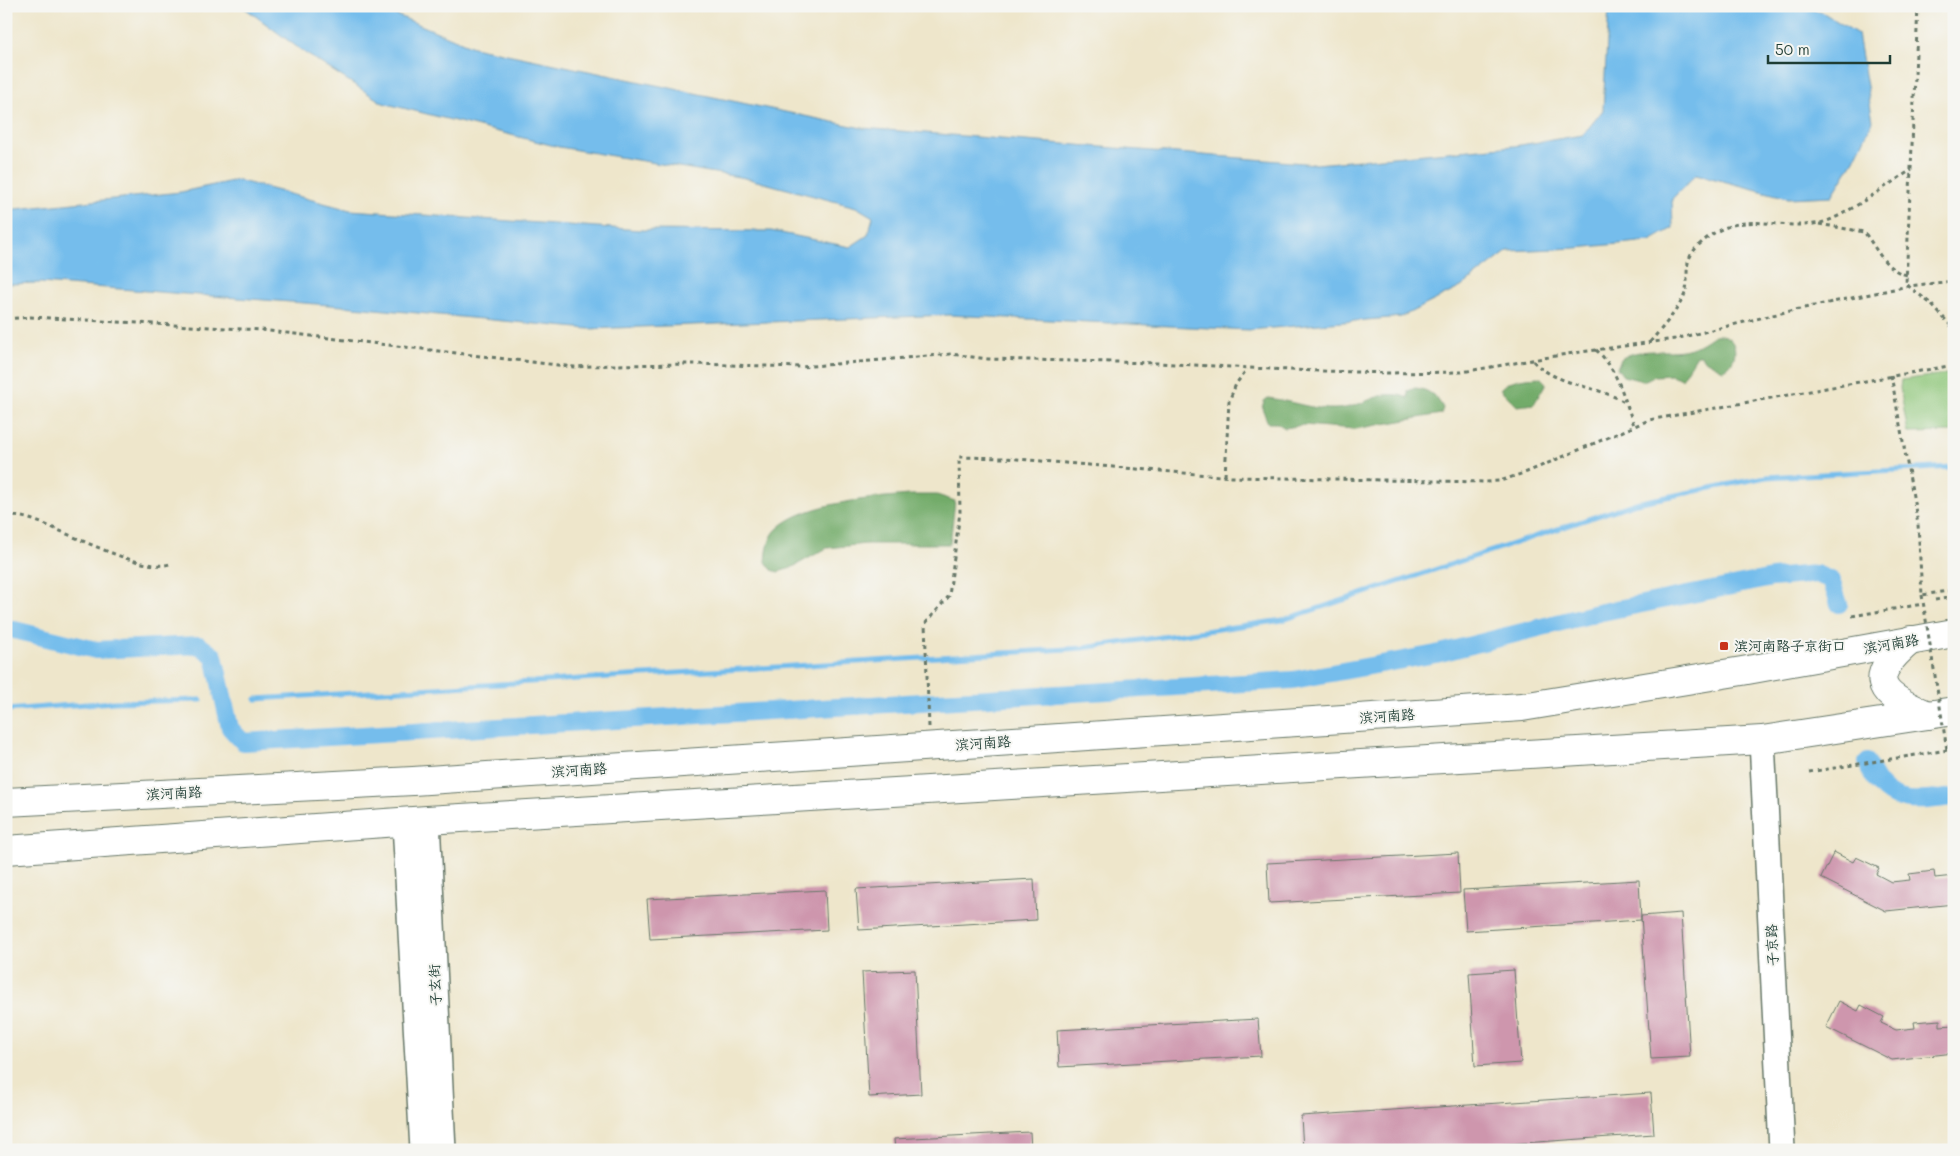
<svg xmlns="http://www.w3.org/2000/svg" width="1960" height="1156" font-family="Mali,'LXGW WenKai TC',sans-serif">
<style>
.green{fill:#8ec679;stroke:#568256}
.forest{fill:#72ab69;stroke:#48744e}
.water{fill:#74bdec;stroke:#4a7d90}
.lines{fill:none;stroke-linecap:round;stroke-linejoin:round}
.stream{stroke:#74bdec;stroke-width:5}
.canal{stroke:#74bdec;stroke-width:18}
.building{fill:#ce96ad}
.minor-casing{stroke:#677869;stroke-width:28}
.highway-casing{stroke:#677869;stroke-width:30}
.path{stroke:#677869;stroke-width:3;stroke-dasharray:4 4;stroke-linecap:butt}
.minor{stroke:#fff;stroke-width:25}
.highway{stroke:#fff;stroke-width:28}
.path-bridge{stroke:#677869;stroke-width:3;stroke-dasharray:4 4;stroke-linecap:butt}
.poi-dot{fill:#c8321e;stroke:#f6f6f2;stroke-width:2}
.labels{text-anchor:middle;stroke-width:4;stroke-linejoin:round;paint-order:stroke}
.street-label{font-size:14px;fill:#1f3d34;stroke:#f6f6f2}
.poi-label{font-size:14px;fill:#1f3d34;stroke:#f6f6f2;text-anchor:start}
</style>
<rect width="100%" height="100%" fill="#f6f6f2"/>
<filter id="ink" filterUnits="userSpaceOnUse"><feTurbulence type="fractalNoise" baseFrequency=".02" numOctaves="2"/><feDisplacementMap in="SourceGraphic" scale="10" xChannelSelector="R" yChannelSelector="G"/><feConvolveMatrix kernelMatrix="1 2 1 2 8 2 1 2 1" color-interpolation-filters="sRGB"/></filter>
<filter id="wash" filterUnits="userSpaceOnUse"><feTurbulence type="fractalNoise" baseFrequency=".0096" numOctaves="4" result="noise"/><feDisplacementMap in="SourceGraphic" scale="20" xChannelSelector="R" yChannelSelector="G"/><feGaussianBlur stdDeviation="1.12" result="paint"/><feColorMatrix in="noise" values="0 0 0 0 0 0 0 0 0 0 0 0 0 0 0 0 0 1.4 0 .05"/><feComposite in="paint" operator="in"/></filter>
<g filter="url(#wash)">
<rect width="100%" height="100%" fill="#eee6cb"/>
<polygon class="green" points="1954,373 1954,432 1908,433 1900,388 1901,380"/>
<g class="forest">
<path d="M1714,335C1739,332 1741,362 1723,370L1703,359L1701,355H1697L1682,379L1671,375L1655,376L1643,381L1623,376L1617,368L1621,359C1638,347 1662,353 1682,350C1694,349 1704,342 1714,335Z"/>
<path d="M1540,377L1546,383L1534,404L1517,406L1500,389C1510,378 1526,378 1540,377Z"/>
<path d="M1415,388C1428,389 1437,396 1443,408L1441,414L1355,429L1303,425L1285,428L1277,423H1268L1262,408L1264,401L1268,398C1294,401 1322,414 1349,407C1370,402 1384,388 1408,398V391Z"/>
<path d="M910,495H937L955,501L950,544H866L827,548L791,568L778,572L772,570L766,562C767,550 768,538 777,529C805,502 873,498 910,495Z"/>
</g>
<polygon class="water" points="242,6 375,6 473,47 862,128 1316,164 1514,146 1583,135 1603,110 1609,6 1799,6 1822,12 1858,34 1873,121 1854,160 1832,196 1788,198 1696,174 1672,199 1673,228 1650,241 1576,248 1508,251 1461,287 1401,317 1249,330 949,315 589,329 343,306 41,283 6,284 6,210 181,192 237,180 350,210 641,230 771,231 850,247 868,235 873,217 856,207 745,178 559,147 383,103 305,53"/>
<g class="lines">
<g class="stream">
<polyline points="256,699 1083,648 1283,620 1636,503 1766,477 1954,467"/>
<polyline points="6,710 114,702 201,700"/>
</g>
<g class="canal">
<polyline points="6,628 96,650 199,645 214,656 230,728 243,742 1293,680 1436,654 1597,613 1772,578 1816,574 1831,580 1839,604"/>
<path d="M1867,762C1883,808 1914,802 1954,797"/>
</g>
</g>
<g id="blocks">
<g class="building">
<polygon points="1834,852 1853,862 1856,857 1879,868 1876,874 1891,882 1910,880 1909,874 1934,871 1935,878 1954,876 1954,904 1886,911 1821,878"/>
<polygon points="1458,853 1460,893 1269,903 1267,863"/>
<polygon points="1034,879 1036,920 859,930 856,889"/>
<polygon points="1639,880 1641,920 1466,931 1463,890"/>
<polygon points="825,890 827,930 650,939 647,899"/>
<polygon points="1681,913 1690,1057 1651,1059 1641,916"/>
<polygon points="915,970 921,1094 869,1097 862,972"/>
<polygon points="1514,970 1521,1063 1475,1066 1469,973"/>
<polygon points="1839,1001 1858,1011 1861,1005 1884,1017 1881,1023 1896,1030 1915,1028 1914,1022 1940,1020 1940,1026 1954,1025 1954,1053 1892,1060 1826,1027"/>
<polygon points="1258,1019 1261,1056 1059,1067 1057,1030"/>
<polygon points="1651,1093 1654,1134 1479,1146 1402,1150 1303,1150 1301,1116"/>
<polygon points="1030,1132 1031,1150 895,1150 894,1139"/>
</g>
</g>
</g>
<g filter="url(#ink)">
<use href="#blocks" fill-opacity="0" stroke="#677869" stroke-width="1"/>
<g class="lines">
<g class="minor-casing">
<g id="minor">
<polyline points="1762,740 1782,1150"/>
<polyline points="427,820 443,1150"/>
<polyline points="405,823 423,1150"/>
</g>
</g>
<g class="highway-casing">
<g id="highway">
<path d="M1911,640C1863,680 1880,695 1928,715"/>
<polyline points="6,802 413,781 1522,707 1742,671 1954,633"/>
<polyline points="6,850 427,820 1762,740 1954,711"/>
</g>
</g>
<g class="path">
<polyline points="1918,6 1906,284 1930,303 1954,329"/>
<path d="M1819,224L1864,232C1877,248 1884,270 1907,275"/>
<polyline points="6,319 31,317 261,330 574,367 612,365 693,364 801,367 951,354 988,359 1156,363 1289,370 1388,373 1462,372 1567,354 1675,339 1781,313 1908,286 1954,281"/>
<path d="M1650,342C1662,328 1676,313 1684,296C1692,277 1679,263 1700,244C1741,206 1775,232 1820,223C1844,218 1888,183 1912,170"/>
<path d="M1596,350C1618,369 1624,399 1634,425"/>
<path d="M1533,361C1558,387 1596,384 1626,403"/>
<polyline points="1891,375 1918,524 1922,595 1954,590"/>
<polyline points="1225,476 1229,401 1236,384 1247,369"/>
<path d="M6,516C11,516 17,516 22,517C54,523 143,577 172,563"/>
<polyline points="1935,600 1954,597"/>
<polyline points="1852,616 1923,604"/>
<polyline points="929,727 925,624 949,596 960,512 959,457 1005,458 1232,477 1485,482 1500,481 1527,472 1649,420 1954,365"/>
<polyline points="1809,772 1954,749"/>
</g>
<use href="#minor" class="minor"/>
<use href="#highway" class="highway"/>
<polyline class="path-bridge" points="1922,595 1947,750"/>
</g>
</g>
<rect class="poi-dot" x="1719" y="641" width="10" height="10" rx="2.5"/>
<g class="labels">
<g class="street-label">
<text transform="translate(1891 644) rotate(-10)" y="5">滨河南路</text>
<text transform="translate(1387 716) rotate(-4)" y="5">滨河南路</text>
<text transform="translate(983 743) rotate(-4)" y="5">滨河南路</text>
<text transform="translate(579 770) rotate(-4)" y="5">滨河南路</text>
<text transform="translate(174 793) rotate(-3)" y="5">滨河南路</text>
<text transform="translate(1772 945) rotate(-93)" y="5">子京路</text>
<text transform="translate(435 985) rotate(-93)" y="5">子玄街</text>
</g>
<g class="poi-label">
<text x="1734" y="651">滨河南路子京街口</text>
</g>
</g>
<rect width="1960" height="1156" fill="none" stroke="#f6f6f2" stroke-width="25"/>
<path d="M1768 55v8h122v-8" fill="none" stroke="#1f3d34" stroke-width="2.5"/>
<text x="1775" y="55" font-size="15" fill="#1f3d34" stroke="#f6f6f2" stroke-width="4" paint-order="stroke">50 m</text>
</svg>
